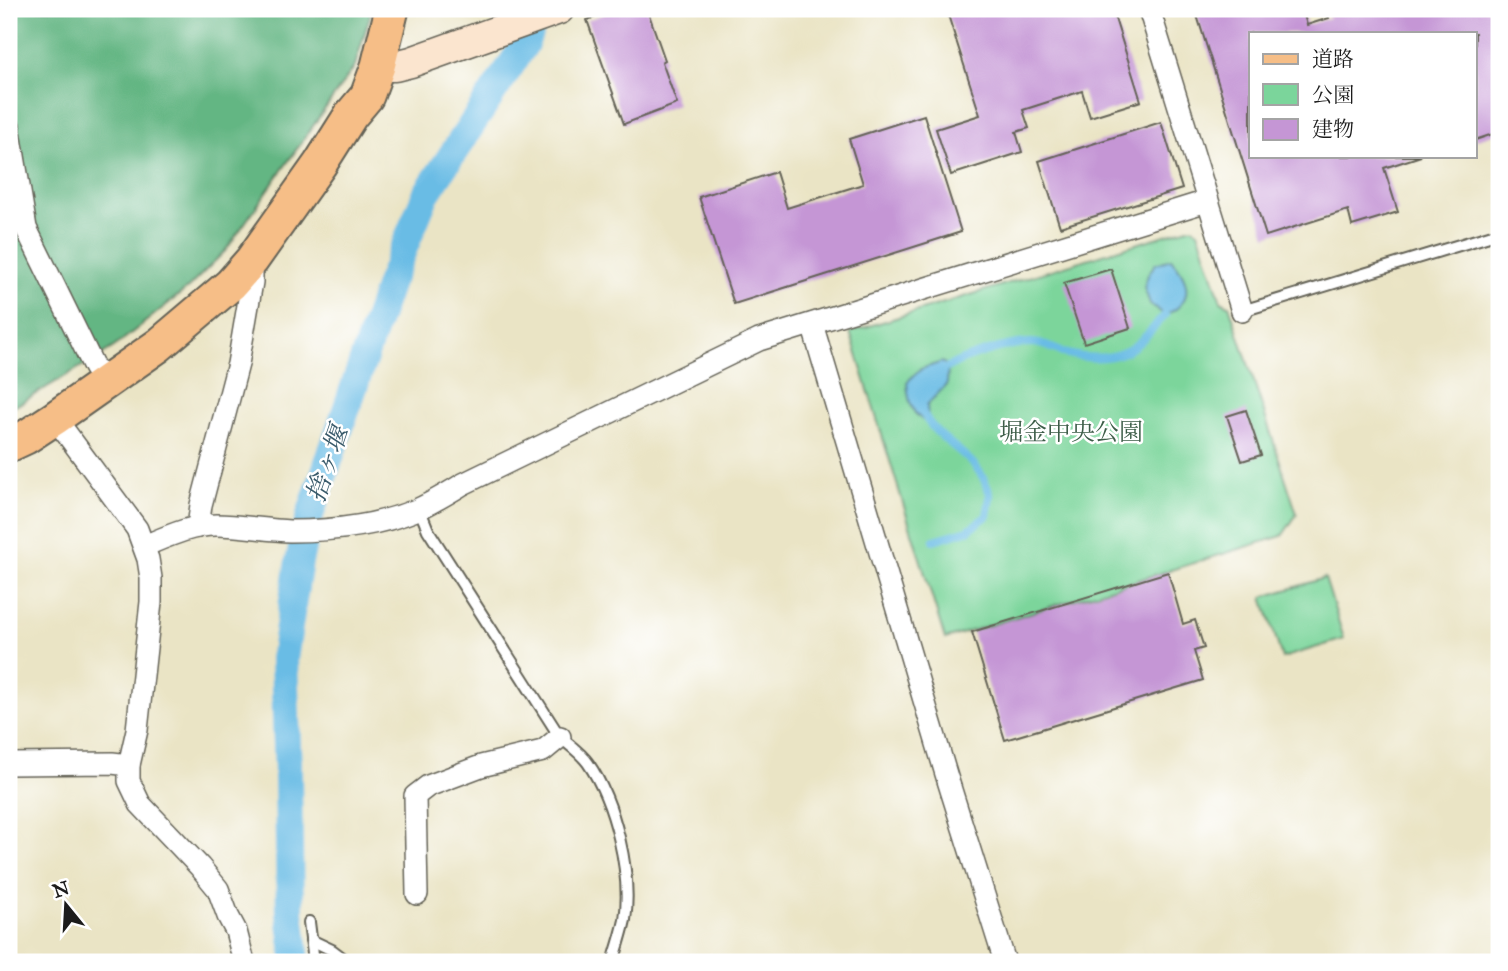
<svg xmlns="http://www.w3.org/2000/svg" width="1508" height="971" font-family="'IM FELL Great Primer','Noto Serif JP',serif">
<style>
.green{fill:#7bd59b;stroke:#4c785c;stroke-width:2}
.forest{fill:#64b683;stroke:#406950;stroke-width:2}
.water{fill:#69bce5;stroke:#426c80;stroke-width:2}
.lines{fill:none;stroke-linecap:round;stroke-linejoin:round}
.stream{stroke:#69bce5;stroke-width:8}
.canal{stroke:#69bce5;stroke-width:28}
.building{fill:#c596d5}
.lane-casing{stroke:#646257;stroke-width:14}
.street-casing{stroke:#646257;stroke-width:24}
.secondary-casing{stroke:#646257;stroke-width:33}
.primary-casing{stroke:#646257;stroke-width:37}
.lane{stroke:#fff;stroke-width:10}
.street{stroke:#fff;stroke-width:21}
.secondary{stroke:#fbe5cf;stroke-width:30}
.primary{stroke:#f6be87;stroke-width:33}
.labels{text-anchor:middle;stroke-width:5;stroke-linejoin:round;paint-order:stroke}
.park-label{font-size:24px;fill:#3d5d48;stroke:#fff}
.water-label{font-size:26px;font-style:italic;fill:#3b5c6c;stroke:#fff}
</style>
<rect width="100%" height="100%" fill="#fff"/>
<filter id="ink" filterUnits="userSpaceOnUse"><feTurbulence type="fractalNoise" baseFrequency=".0143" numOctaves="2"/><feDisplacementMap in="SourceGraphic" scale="14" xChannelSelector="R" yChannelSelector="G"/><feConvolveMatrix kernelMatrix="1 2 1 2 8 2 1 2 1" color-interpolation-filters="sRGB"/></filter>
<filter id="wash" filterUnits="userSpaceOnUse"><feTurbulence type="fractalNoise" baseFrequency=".00686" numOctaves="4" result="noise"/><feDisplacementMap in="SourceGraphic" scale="28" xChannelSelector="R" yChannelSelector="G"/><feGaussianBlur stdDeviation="1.57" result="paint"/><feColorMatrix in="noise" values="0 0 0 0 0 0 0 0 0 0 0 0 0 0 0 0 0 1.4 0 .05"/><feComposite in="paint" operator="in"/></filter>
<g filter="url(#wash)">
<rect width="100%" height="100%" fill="#eae4c5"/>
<g class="green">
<polygon points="1191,227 1198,231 1221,301 1229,305 1297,514 1282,536 945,639 850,332"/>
<polygon points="1325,578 1344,639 1282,658 1263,597"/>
</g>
<polygon class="forest" points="9,9 372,9 355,66 226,250 189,287 114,347 9,410 9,185 25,178 9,103"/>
<g class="water">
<path d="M1171,259C1190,280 1195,302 1165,315L1150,304L1144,287L1148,275L1155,264Z"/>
<path d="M942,362L948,366L947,384L927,405L928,422C911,417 908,399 907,382L921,369Z"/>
</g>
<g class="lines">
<g class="stream">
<path d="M941,372C958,358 1009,343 1032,343C1044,343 1056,351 1068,354C1082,358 1102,359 1116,355C1137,350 1151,330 1165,315"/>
<path d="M924,415C939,443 973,452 986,484C987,485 989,492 990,494C990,500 988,509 987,516L968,530L934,540"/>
</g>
<polyline class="canal" points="296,962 290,913 288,773 284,659 299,561 310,515 390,282 426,194 525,44 538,9"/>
</g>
<g id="blocks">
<g class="building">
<polygon points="618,9 647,9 665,60 662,62 677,104 624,124 587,20"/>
<polygon points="966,9 1112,9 1141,101 1090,117 1082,91 1023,110 1029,128 1016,132 1022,152 951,175 936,129 980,115 948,15"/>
<polygon points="1195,9 1302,9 1307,25 1329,18 1326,9 1499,9 1499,132 1475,140 1475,33 1251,33 1251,156 1421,156 1384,168 1398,212 1352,226 1348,210 1266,236"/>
<polygon points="924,115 961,232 734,304 699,197 776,172 787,208 863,184 849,139"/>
<polygon points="1161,122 1182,189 1060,227 1039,161"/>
<polygon points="1111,269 1130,328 1084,343 1064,283"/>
<polygon points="1246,410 1261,455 1242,461 1227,416"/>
<polygon points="1168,572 1183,624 1195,620 1204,648 1194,651 1203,680 1005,740 972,632"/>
</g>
</g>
</g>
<g filter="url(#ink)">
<use href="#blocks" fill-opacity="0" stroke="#646257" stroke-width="2"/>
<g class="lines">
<g class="lane-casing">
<g id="lane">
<polyline points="1242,311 1499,233"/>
<path d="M419,508L428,530L560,737C569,745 581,753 588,763C615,802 632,873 625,920C622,934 617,949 613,962"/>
<polyline points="309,922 314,962"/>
<polyline points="311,940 332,950 348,962"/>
</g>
</g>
<g class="street-casing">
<g id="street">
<polyline points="1149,9 1242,311"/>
<polyline points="9,126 26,228 94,367 105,384"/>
<polyline points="812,324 946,774 1005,962"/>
<polyline points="55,418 137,529 148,559 151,578 151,602 137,730 129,765 129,781 140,804 200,867 218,889 228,916 236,931 244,962"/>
<polyline points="198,527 201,505 238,364 252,282 252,260"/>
<path d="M144,546C166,537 191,525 216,525C240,525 265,530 290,531C333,531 377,526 416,510C432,503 448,493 463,484L759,340L1207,201"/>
<polyline points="9,764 112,763 129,765"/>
<polyline points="417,894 415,796 428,786 481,766 543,751 560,737"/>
</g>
</g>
<g class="secondary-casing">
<polyline id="secondary" points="378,66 395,66 411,62 559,9"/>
</g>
<g class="primary-casing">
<polyline id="primary" points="9,445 26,437 55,418 159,345 231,284 252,260 320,164 351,115 367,96 378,66 392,9"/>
</g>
<use href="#lane" class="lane"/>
<use href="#street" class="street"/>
<use href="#secondary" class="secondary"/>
<use href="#primary" class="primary"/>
</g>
</g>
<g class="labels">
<g class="park-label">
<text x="1071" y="440">堀金中央公園</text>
</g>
<g class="water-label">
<text transform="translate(327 464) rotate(-71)" y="9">捨ヶ堰</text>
</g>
</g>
<rect width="1508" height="971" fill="none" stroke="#fff" stroke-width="35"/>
<rect x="1249" y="32" width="228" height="126" fill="#ffffff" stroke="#a4a4a4" stroke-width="2"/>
<rect x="1263" y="54" width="35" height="10" fill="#f6be87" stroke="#a4a4a4" stroke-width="2"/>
<text x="1312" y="66" font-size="21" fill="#1c1c1c">道路</text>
<rect x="1263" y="84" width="35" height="21" fill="#7bd59b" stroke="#a4a4a4" stroke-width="2"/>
<text x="1312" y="102" font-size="21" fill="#1c1c1c">公園</text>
<rect x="1263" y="119" width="35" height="21" fill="#c596d5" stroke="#a4a4a4" stroke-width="2"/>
<text x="1312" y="136" font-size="21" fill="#1c1c1c">建物</text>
<g transform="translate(66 905) rotate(342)" stroke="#ffffff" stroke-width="5" paint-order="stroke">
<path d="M0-5L12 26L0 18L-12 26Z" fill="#1c1c1c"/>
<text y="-10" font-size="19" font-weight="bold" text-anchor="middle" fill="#1c1c1c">N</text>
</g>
</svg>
